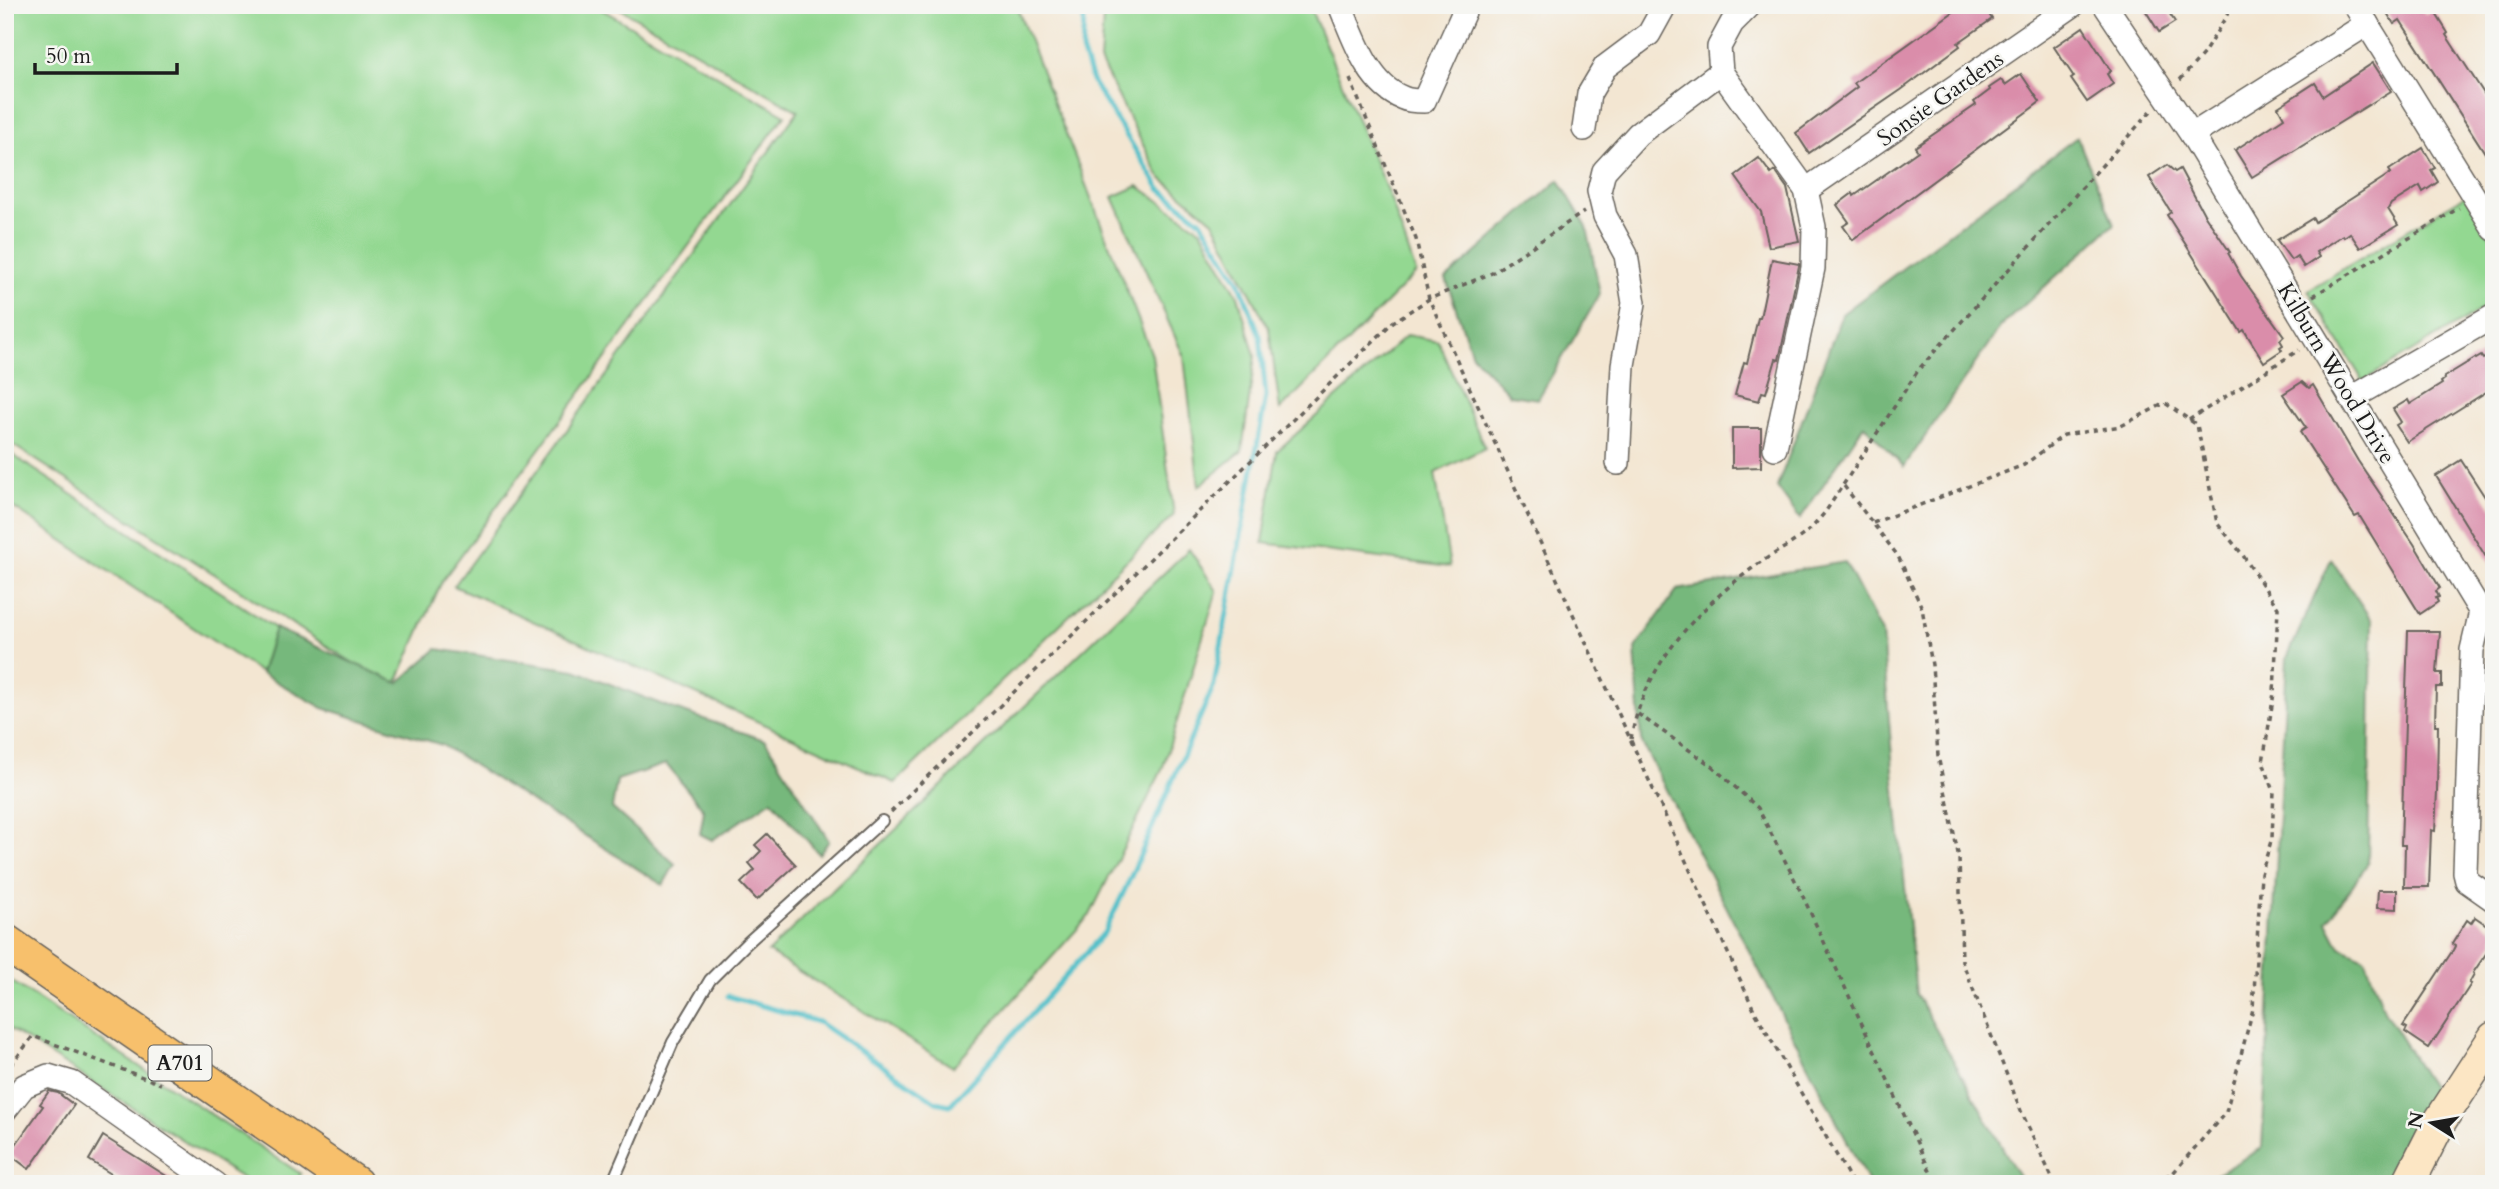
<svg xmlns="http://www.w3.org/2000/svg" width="2499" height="1189" font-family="Cardo,serif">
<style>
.green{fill:#93d891;stroke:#587a56;stroke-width:2}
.forest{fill:#76b87b;stroke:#496a4c;stroke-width:2}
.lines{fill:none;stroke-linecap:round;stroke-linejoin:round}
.stream{stroke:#53c0c9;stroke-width:5}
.building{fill:#da8daa}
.lane-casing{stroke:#67635c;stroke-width:14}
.street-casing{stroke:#67635c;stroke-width:26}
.secondary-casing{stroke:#67635c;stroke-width:35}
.primary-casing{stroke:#67635c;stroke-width:38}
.path{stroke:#67635c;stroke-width:3.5;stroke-dasharray:5 5;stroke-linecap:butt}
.lane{stroke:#fff;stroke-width:10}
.street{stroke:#fff;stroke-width:23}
.secondary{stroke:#fce6c4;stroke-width:32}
.primary{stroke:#f7c06c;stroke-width:35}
.labels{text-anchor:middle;stroke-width:5;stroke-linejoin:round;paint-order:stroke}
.shield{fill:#f6f6f2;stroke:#5d5d5c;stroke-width:2}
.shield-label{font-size:21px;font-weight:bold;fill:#1c1c1c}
.street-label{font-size:23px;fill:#1c1c1c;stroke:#f6f6f2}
</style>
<rect width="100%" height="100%" fill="#f6f6f2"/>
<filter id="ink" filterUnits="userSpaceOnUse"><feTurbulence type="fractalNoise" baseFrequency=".0143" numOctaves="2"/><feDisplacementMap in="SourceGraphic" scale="14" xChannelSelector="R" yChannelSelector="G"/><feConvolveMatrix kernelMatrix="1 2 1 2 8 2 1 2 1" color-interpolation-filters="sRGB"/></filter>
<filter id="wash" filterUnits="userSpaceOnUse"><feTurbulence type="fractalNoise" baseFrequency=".00686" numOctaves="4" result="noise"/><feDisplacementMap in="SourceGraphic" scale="28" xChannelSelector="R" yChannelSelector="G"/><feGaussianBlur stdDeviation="1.57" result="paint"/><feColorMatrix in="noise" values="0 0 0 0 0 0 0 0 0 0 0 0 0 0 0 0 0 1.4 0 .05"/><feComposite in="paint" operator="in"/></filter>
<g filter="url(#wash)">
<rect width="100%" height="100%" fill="#f3e6d2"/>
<g class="green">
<polygon points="5,5 594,5 785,115 442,581 394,689 5,440"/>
<polygon points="614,5 1016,5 1152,355 1174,515 895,783 454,586 798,111"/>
<polygon points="1104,5 1309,5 1391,200 1416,273 1280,410 1269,329 1213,221 1159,176 1100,61"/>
<polygon points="1138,186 1201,230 1238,296 1255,356 1242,451 1199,486 1184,357 1113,197"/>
<polygon points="2466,195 2494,242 2494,302 2363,381 2308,290"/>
<polygon points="1407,335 1438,341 1485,448 1435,473 1450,567 1263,543 1277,451"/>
<polygon points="5,450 275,628 261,673 5,502"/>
<polygon points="1189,549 1217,591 1162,770 1090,915 953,1067 768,952"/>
<polygon points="5,977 301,1174 296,1184 251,1184 5,1026"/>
</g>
<g class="forest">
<polygon points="2077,137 2114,224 2001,326 1904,467 1864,425 1800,519 1777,487 1842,314"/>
<polygon points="1559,180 1587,227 1600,294 1538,399 1510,395 1472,355 1446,279"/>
<polygon points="2331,559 2372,621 2368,863 2327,922 2340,947 2365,958 2385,1012 2439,1099 2388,1184 2200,1184 2262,1148 2287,658"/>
<polygon points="1845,562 1882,633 1893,770 1916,994 2023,1184 1869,1184 1641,741 1635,649 1677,590"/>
<polygon points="275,628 398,683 437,649 575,670 663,705 765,740 829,841 819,854 772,800 712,840 700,834 704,810 666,764 617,780 612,808 675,864 663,885 442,745 323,708 261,673"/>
</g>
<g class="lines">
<polyline class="stream" points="728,996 818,1022 936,1102 950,1105 1104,933 1129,881 1214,685 1266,396 1260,336 1239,281 1201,221 1160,189 1092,81 1082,50 1085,5"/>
</g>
<g id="blocks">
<g class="building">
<polygon points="1963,5 1983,5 1992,19 1958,43 1960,46 1901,90 1809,153 1796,133 1857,87 1854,83"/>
<polygon points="2142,5 2164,5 2175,22 2159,32"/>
<polygon points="2382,5 2422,5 2420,6 2425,14 2433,9 2448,33 2446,35 2494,109 2494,167 2400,20 2394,24"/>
<polygon points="2083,27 2111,71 2107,74 2113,84 2087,102 2071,79 2074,77 2054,47"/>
<polygon points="2373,63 2391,91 2252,177 2235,150 2284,118 2278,107 2315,83 2323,96"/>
<polygon points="2021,74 2040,102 1853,240 1843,226 1849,222 1837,205 1853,193 1854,196 1918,151 1915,147 1976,105 1974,102 1990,90 1989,88 2001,80 2005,85"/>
<polygon points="2423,148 2435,168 2431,170 2438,182 2423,192 2420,186 2391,204 2388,209 2398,225 2360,248 2350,233 2344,237 2343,235 2316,252 2319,257 2304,267 2297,256 2291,260 2277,240 2313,218 2315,222 2391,173 2389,170"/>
<polygon points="1759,158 1771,174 1775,171 1787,188 1799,241 1769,247 1761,212 1735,176"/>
<polygon points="2167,165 2175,172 2180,169 2204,214 2230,252 2228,253 2241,276 2284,336 2280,340 2283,345 2280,347 2282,350 2264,362 2244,330 2241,332 2167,215 2171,212 2149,177"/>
<polygon points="1772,259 1799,264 1799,266 1779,360 1776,359 1766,393 1762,392 1759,401 1735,395 1744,362 1747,363 1758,318 1760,318"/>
<polygon points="2494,352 2494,387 2407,442 2396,425 2401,422 2393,409 2408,400 2410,404 2442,384 2441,382 2445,379 2444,377 2475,358 2476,359 2481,356 2483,359"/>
<polygon points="2302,382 2309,388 2313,385 2358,461 2414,544 2440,588 2436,591 2439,597 2436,598 2438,602 2420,614 2359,515 2355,517 2300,432 2306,428 2283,394"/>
<polygon points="1732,428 1761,428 1761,467 1732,468"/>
<polygon points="2461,460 2494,511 2494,570 2436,476"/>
<polygon points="2408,631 2440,631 2437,673 2442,673 2442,687 2436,687 2435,725 2438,725 2437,791 2435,831 2431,830 2429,887 2404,887 2405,845 2401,845"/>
<polygon points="767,834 796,865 757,900 741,883 755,870 749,863 761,851 755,845"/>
<polygon points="2378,890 2397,890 2397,909 2377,908"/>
<polygon points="2475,917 2494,930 2494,942 2473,973 2474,974 2469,983 2471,984 2429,1048 2405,1032 2407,1028 2403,1026 2453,950 2455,946 2452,944 2467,920 2471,923"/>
<polygon points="49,1091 58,1093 74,1105 29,1169 9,1154 43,1106 40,1104"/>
<polygon points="103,1136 146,1163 179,1184 129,1184 116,1177 89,1160"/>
</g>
</g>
</g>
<g filter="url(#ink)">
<use href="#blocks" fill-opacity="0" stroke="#67635c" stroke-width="2"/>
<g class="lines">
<g class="lane-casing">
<polyline id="lane" points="612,1184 673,1042 710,980 747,943 882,821"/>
</g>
<g class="street-casing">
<g id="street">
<path d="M1340,5C1353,36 1368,85 1403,98C1409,101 1418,101 1424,101L1467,5"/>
<polyline points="2105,5 2192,135 2481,612 2472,650 2465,873 2467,881 2494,900"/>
<polyline points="2355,5 2367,24"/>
<polyline points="1721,72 1806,190 1814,227 1813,268 1775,448"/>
<polyline points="1584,129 1589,94 1605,67 1649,34 1665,5"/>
<polyline points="2192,135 2367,24 2494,229"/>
<polyline points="1806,190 2073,5"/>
<polyline points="2352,398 2494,316"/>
<polyline points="1618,463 1623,365 1634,303 1626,255 1605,216 1599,191 1604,171 1638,134 1721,72 1719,47 1732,23 1750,5"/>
<polyline points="5,1110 24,1086 48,1076 72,1083 215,1184"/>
</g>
</g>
<g class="secondary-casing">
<polyline id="secondary" points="2408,1184 2440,1121 2494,1038"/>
</g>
<g class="primary-casing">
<polyline id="primary" points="5,942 355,1184"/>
</g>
<g class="path">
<polyline points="1350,79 1416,239 1429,299 1754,1010 1853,1184"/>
<polyline points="2180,80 2204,53 2233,5"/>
<polyline points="2313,296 2459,208"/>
<polyline points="2189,420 2299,350"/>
<polyline points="1844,486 1898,556 1922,608 1932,665 1938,756 1959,858 1962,961 2021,1111 2055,1184"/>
<polyline points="1873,523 2024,465 2064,435 2121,426 2165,403 2197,425 2217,523 2242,554 2278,608 2274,693 2263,762 2274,791 2272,838 2261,874 2253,1009 2226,1112 2173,1173 2147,1184"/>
<polyline points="1638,714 1712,766 1758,808 1799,888 1936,1184"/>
<path d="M1631,739C1643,667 1697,609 1754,567C1771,554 1792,545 1808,531C1815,525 1821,517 1826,511L1919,369L2151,111"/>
<polyline points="891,812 1393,322 1429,299 1492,273 1584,212"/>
<polyline points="5,1073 33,1036 161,1084"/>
</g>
<use href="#lane" class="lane"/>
<use href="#street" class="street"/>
<use href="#secondary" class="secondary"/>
<use href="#primary" class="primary"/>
</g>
</g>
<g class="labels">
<rect class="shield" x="148.5" y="1045.5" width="63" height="35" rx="5"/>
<g class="shield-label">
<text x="180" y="1070">A701</text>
</g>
<g class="street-label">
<text transform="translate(1940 98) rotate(-35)" y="8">Sonsie Gardens</text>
<text transform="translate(2337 373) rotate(59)" y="8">Kilburn Wood Drive</text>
</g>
</g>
<rect width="2499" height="1189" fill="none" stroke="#f6f6f2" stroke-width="28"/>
<g transform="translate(2432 1123) rotate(281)" stroke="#f6f6f2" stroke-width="5" paint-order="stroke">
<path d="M0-5L12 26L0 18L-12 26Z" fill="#1c1c1c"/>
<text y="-10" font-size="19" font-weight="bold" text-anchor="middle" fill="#1c1c1c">N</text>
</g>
<path d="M35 63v10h142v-10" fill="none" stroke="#1c1c1c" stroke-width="3.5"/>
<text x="46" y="63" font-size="21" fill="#1c1c1c" stroke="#f6f6f2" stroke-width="5" paint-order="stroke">50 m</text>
</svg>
